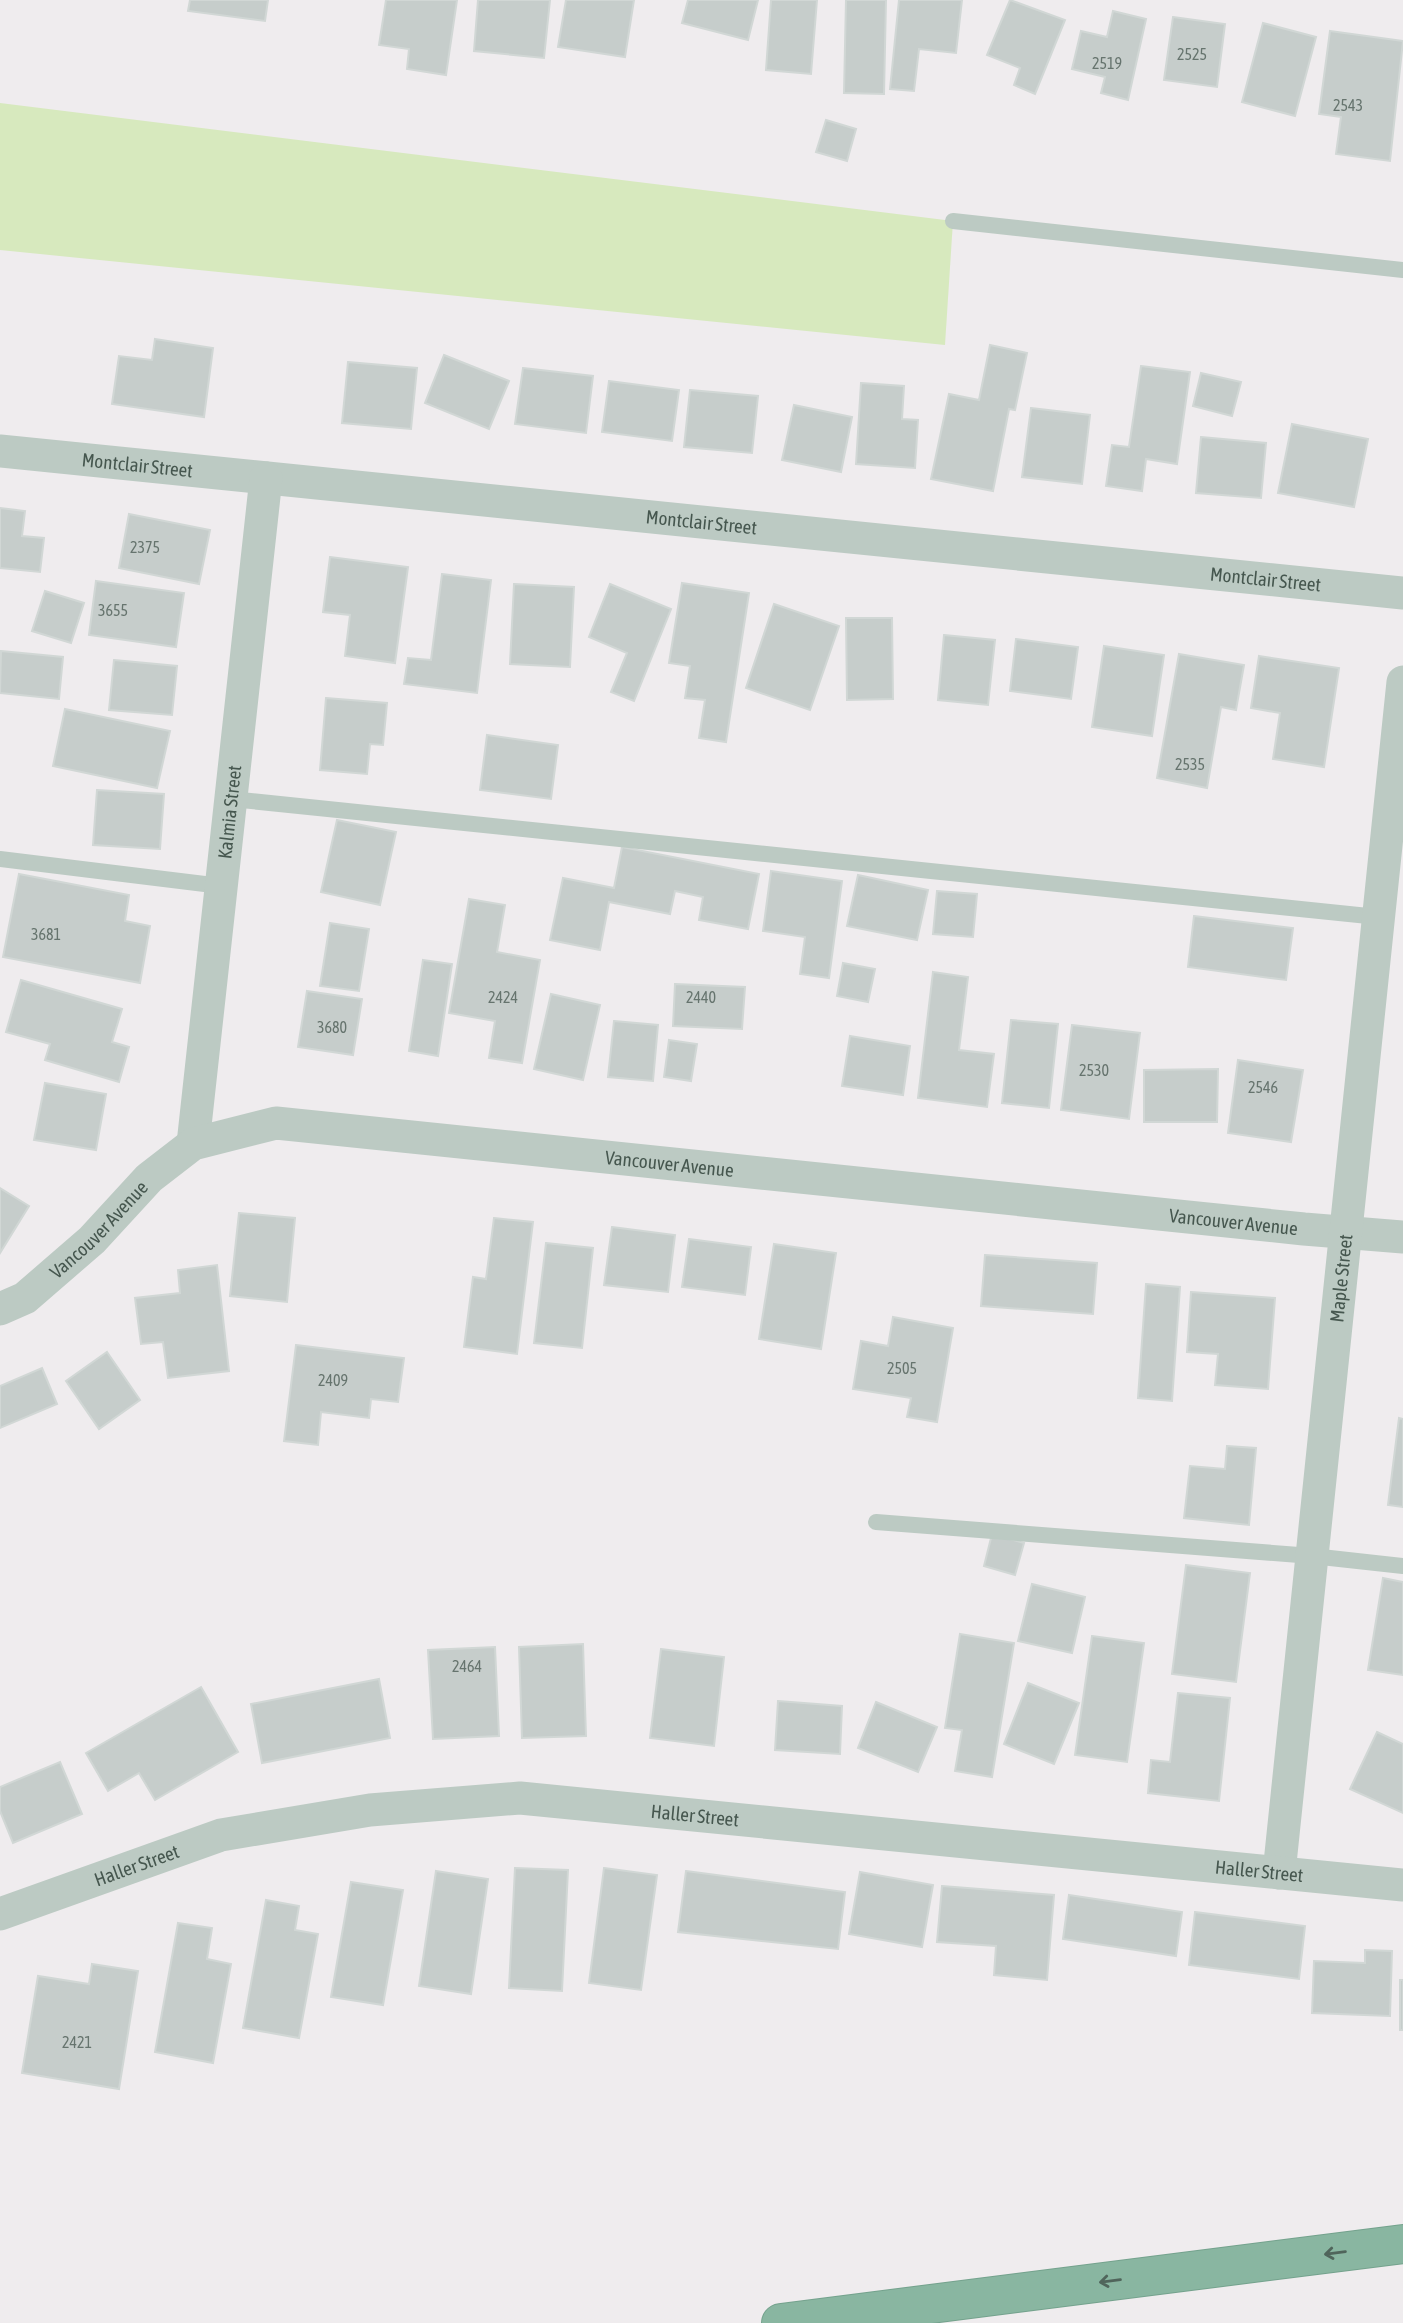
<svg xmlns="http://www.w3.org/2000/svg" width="1403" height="2323" font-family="'Asap Condensed',sans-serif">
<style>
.green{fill:#d7e9be}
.building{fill:#c6cdcb;stroke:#d1d7d5;stroke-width:2}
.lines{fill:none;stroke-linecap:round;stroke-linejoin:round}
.motorway-casing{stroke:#74a28d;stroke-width:40}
.service{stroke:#bccac3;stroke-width:16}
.minor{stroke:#bccac3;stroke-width:33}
.motorway{stroke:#89b6a1;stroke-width:38}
.oneway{stroke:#50655b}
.labels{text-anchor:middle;stroke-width:5;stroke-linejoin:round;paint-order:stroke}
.number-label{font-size:16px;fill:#66746e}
.street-label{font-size:19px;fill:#46574f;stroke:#fff}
</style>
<rect width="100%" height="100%" fill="#efecee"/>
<polygon class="green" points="0,103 953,221 945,345 0,250"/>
<g class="building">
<polygon points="190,0 268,0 265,21 188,11"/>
<polygon points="386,0 457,0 446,75 407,69 409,49 379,45"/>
<polygon points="478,0 550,0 544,58 474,51"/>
<polygon points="566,0 634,0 625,57 558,47"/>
<polygon points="688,0 758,0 748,40 682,23"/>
<polygon points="771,0 817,0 811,74 766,70"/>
<polygon points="846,0 886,0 884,94 844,93"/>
<polygon points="899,0 962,0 956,53 919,49 914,91 890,89"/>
<polygon points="1010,0 1065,20 1035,94 1014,85 1020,68 987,55"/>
<polygon points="1113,11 1146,19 1128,100 1101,93 1105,77 1072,69 1081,31 1107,37"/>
<polygon points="1173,17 1225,24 1217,87 1164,80"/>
<polygon points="1263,23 1316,37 1295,116 1242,102"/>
<polygon points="1330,31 1403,41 1390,161 1336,154 1341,117 1319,114"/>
<polygon points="826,120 856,129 847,161 816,152"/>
<polygon points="155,339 213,348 204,417 112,404 119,356 152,360"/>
<polygon points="990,345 1027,353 1015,410 1009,409 993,491 931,479 949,394 979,400"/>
<polygon points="444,355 509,381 489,429 425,403"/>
<polygon points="348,362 417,368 411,429 342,423"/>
<polygon points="1141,366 1190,372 1177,464 1146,459 1142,491 1106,486 1112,445 1129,447"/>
<polygon points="523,368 593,376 586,433 515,424"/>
<polygon points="1201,373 1241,382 1232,416 1193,406"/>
<polygon points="609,381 679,390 672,441 602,432"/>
<polygon points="861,383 904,386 902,419 918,420 915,468 856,464"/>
<polygon points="690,390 758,396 752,453 684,447"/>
<polygon points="794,405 852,417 841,472 782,460"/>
<polygon points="1031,408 1090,415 1082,484 1022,477"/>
<polygon points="1292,424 1368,439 1354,507 1278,493"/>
<polygon points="1201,437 1266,443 1261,498 1196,493"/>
<polygon points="0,508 25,511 22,536 44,538 40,572 0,568"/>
<polygon points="129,514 210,530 199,584 119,568"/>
<polygon points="330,557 408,567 395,663 345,656 350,615 323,612"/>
<polygon points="442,574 491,580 477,693 404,684 408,658 431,660"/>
<polygon points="96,581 184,593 176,647 89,635"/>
<polygon points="682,583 749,593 726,742 699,738 705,700 685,698 690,666 669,663"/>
<polygon points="514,584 574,587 570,667 510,664"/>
<polygon points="610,584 671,609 634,701 611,692 627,653 589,637"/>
<polygon points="45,591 84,603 71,643 32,631"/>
<polygon points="774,604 839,626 810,710 746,688"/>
<polygon points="846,618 892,618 893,699 847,700"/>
<polygon points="944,635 995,640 988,705 938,700"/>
<polygon points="1016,639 1078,647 1071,699 1010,691"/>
<polygon points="1104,646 1164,655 1152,736 1092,727"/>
<polygon points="1,651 63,657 59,699 0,693"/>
<polygon points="1179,654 1244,665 1236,710 1221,707 1207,788 1157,778"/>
<polygon points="1259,656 1339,668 1324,767 1273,759 1280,713 1251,708"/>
<polygon points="114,660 177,666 172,715 109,710"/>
<polygon points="326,698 387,703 383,745 370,744 367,774 320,770"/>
<polygon points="65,709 170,731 157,788 53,766"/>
<polygon points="487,735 558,745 551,799 480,790"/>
<polygon points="97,790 164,794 160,849 93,845"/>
<polygon points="337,820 396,832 380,905 321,892"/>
<polygon points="622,847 759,874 748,929 699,920 703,897 675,891 670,914 609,902 600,950 550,940 563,878 614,888"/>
<polygon points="771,871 842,881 829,978 800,974 805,937 763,931"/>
<polygon points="19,874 129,895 125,921 150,926 140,983 3,957"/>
<polygon points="858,875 928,890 917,940 847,926"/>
<polygon points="937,891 977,894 973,937 933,934"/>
<polygon points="469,899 505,905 497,952 540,960 522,1063 489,1058 495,1021 449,1013"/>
<polygon points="1194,916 1293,928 1286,980 1188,967"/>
<polygon points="330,923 369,929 359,991 320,986"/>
<polygon points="423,960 452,964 438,1056 409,1051"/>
<polygon points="843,963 875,969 868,1002 837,996"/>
<polygon points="933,972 968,977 959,1050 994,1054 987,1107 918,1098"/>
<polygon points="21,980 122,1009 112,1042 129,1047 119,1082 45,1060 50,1044 6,1032"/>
<polygon points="675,984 745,987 742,1029 673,1026"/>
<polygon points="307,991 362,999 353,1055 298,1047"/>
<polygon points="551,994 600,1005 583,1080 534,1069"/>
<polygon points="1011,1020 1058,1024 1049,1108 1002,1103"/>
<polygon points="614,1021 658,1025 653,1081 608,1077"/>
<polygon points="1072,1025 1140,1033 1129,1119 1061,1110"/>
<polygon points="850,1036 910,1046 903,1095 842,1086"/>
<polygon points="669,1040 697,1044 691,1081 664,1077"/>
<polygon points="1238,1060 1303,1070 1291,1142 1228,1133"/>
<polygon points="1218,1069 1217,1122 1144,1122 1144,1070"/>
<polygon points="45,1083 106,1094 96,1150 34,1140"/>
<polygon points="0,1188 29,1206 0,1253"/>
<polygon points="239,1213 295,1218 287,1302 230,1296"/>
<polygon points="494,1218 533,1222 517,1354 464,1347 473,1277 486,1279"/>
<polygon points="612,1227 675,1235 668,1292 604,1285"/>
<polygon points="689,1239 751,1247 745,1295 682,1287"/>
<polygon points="546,1243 593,1248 582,1348 534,1343"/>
<polygon points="774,1244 836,1253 821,1349 759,1339"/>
<polygon points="985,1255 1097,1263 1093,1314 981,1306"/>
<polygon points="217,1265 229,1371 168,1378 163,1342 141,1344 135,1298 180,1293 178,1270"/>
<polygon points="1146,1284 1180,1287 1172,1401 1138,1398"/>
<polygon points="1191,1292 1275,1298 1268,1389 1215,1385 1218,1354 1187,1352"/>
<polygon points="893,1317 953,1328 937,1422 907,1417 911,1398 853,1389 861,1341 888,1346"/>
<polygon points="296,1345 404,1358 398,1402 371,1399 369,1418 321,1412 318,1445 284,1441"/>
<polygon points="107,1352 140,1400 99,1429 66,1381"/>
<polygon points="42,1368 57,1404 0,1428 0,1386"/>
<polygon points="1399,1418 1403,1419 1403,1507 1388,1505"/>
<polygon points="1227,1446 1256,1448 1249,1525 1184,1518 1190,1466 1225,1469"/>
<polygon points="992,1534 1024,1543 1015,1575 984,1566"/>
<polygon points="1186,1565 1250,1573 1236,1682 1172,1674"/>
<polygon points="1383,1578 1403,1582 1403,1675 1368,1670"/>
<polygon points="1032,1584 1085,1597 1072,1653 1018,1641"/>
<polygon points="960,1634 1014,1643 992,1777 955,1771 962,1730 945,1728"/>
<polygon points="1092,1636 1144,1643 1127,1762 1075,1755"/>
<polygon points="583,1644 586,1736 522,1738 519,1647"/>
<polygon points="495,1647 499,1736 433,1739 428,1650"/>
<polygon points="661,1649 724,1657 714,1746 650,1738"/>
<polygon points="379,1679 390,1738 262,1763 251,1704"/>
<polygon points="1028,1683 1079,1703 1054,1764 1004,1744"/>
<polygon points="201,1687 238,1752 155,1800 139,1773 108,1791 86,1753"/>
<polygon points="1178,1693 1230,1698 1219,1801 1148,1793 1151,1760 1170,1762"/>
<polygon points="778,1701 842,1706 840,1754 775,1750"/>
<polygon points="876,1702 937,1727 918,1772 858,1748"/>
<polygon points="1377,1732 1403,1744 1403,1813 1350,1789"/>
<polygon points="60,1762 82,1814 13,1843 0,1811 0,1787"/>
<polygon points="515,1868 568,1870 562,1991 509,1988"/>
<polygon points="604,1868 657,1875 641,1990 589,1983"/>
<polygon points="436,1871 488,1879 471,1994 419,1986"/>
<polygon points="686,1871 845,1892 838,1949 678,1932"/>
<polygon points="860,1872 933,1885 922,1947 849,1934"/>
<polygon points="351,1882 403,1890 383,2005 331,1997"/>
<polygon points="942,1886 1054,1895 1047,1980 994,1975 996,1946 937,1942"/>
<polygon points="1069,1895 1182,1912 1176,1956 1063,1939"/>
<polygon points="266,1900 299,1906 295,1930 318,1934 299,2038 243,2028"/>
<polygon points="1195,1912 1305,1926 1299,1979 1189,1965"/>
<polygon points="178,1923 212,1928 207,1959 231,1964 213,2063 155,2052"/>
<polygon points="1365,1950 1392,1951 1390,2016 1312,2013 1314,1961 1365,1963"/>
<polygon points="92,1964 138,1971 119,2089 22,2073 38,1976 89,1984"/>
<rect x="1400" y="1980" width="3" height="50"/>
</g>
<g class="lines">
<g class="motorway-casing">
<polyline id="motorway" points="781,2323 1403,2244"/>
</g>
<g class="service">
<polyline points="953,221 1403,270"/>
<polyline points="231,799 1378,917"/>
<polyline points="0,859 221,886"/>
<polyline points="876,1522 1312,1556 1403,1566"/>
</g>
<g class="minor">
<path id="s1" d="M0,451L1403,593"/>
<path id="s2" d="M193,1144L266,478"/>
<path id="s3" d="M0,1309L25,1298L92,1240L149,1178L193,1144L276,1123L1304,1229L1403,1237"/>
<path id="s4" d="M1279,1873L1403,682"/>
<path id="s5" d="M0,1914L221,1835L370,1810L520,1798L1403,1885"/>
</g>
<use href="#motorway" class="motorway"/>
</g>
<defs><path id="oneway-shaft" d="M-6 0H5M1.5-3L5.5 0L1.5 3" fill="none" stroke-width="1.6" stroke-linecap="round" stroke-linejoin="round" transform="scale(1.75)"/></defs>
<g class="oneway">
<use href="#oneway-shaft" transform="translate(1335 2253) rotate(173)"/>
<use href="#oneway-shaft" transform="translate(1110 2281) rotate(173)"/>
</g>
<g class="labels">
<g class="number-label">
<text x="1192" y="60">2525</text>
<text x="1107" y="69">2519</text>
<text x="1348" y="111">2543</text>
<text x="145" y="553">2375</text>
<text x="113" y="616">3655</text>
<text x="1190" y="770">2535</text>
<text x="46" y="940">3681</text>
<text x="503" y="1003">2424</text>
<text x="701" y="1003">2440</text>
<text x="332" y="1033">3680</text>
<text x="1094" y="1076">2530</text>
<text x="1263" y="1093">2546</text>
<text x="902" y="1374">2505</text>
<text x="333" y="1386">2409</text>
<text x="467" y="1672">2464</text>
<text x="77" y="2048">2421</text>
</g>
<g class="street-label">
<text dy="7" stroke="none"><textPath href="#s1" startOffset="138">Montclair Street</textPath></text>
<text dy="7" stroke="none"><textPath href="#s1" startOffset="705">Montclair Street</textPath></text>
<text dy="7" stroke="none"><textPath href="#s1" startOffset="1272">Montclair Street</textPath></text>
<text dy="7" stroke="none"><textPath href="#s2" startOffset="334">Kalmia Street</textPath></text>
<text dy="7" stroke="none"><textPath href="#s3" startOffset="737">Vancouver Avenue</textPath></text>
<text dy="7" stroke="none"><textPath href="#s3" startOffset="1304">Vancouver Avenue</textPath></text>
<text dy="7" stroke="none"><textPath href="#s3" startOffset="128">Vancouver Avenue</textPath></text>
<text dy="7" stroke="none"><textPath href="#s4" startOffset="598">Maple Street</textPath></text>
<text dy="7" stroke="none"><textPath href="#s5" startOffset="712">Haller Street</textPath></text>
<text dy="7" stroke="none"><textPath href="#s5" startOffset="145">Haller Street</textPath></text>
<text dy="7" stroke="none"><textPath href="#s5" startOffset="1279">Haller Street</textPath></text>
</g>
</g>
</svg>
